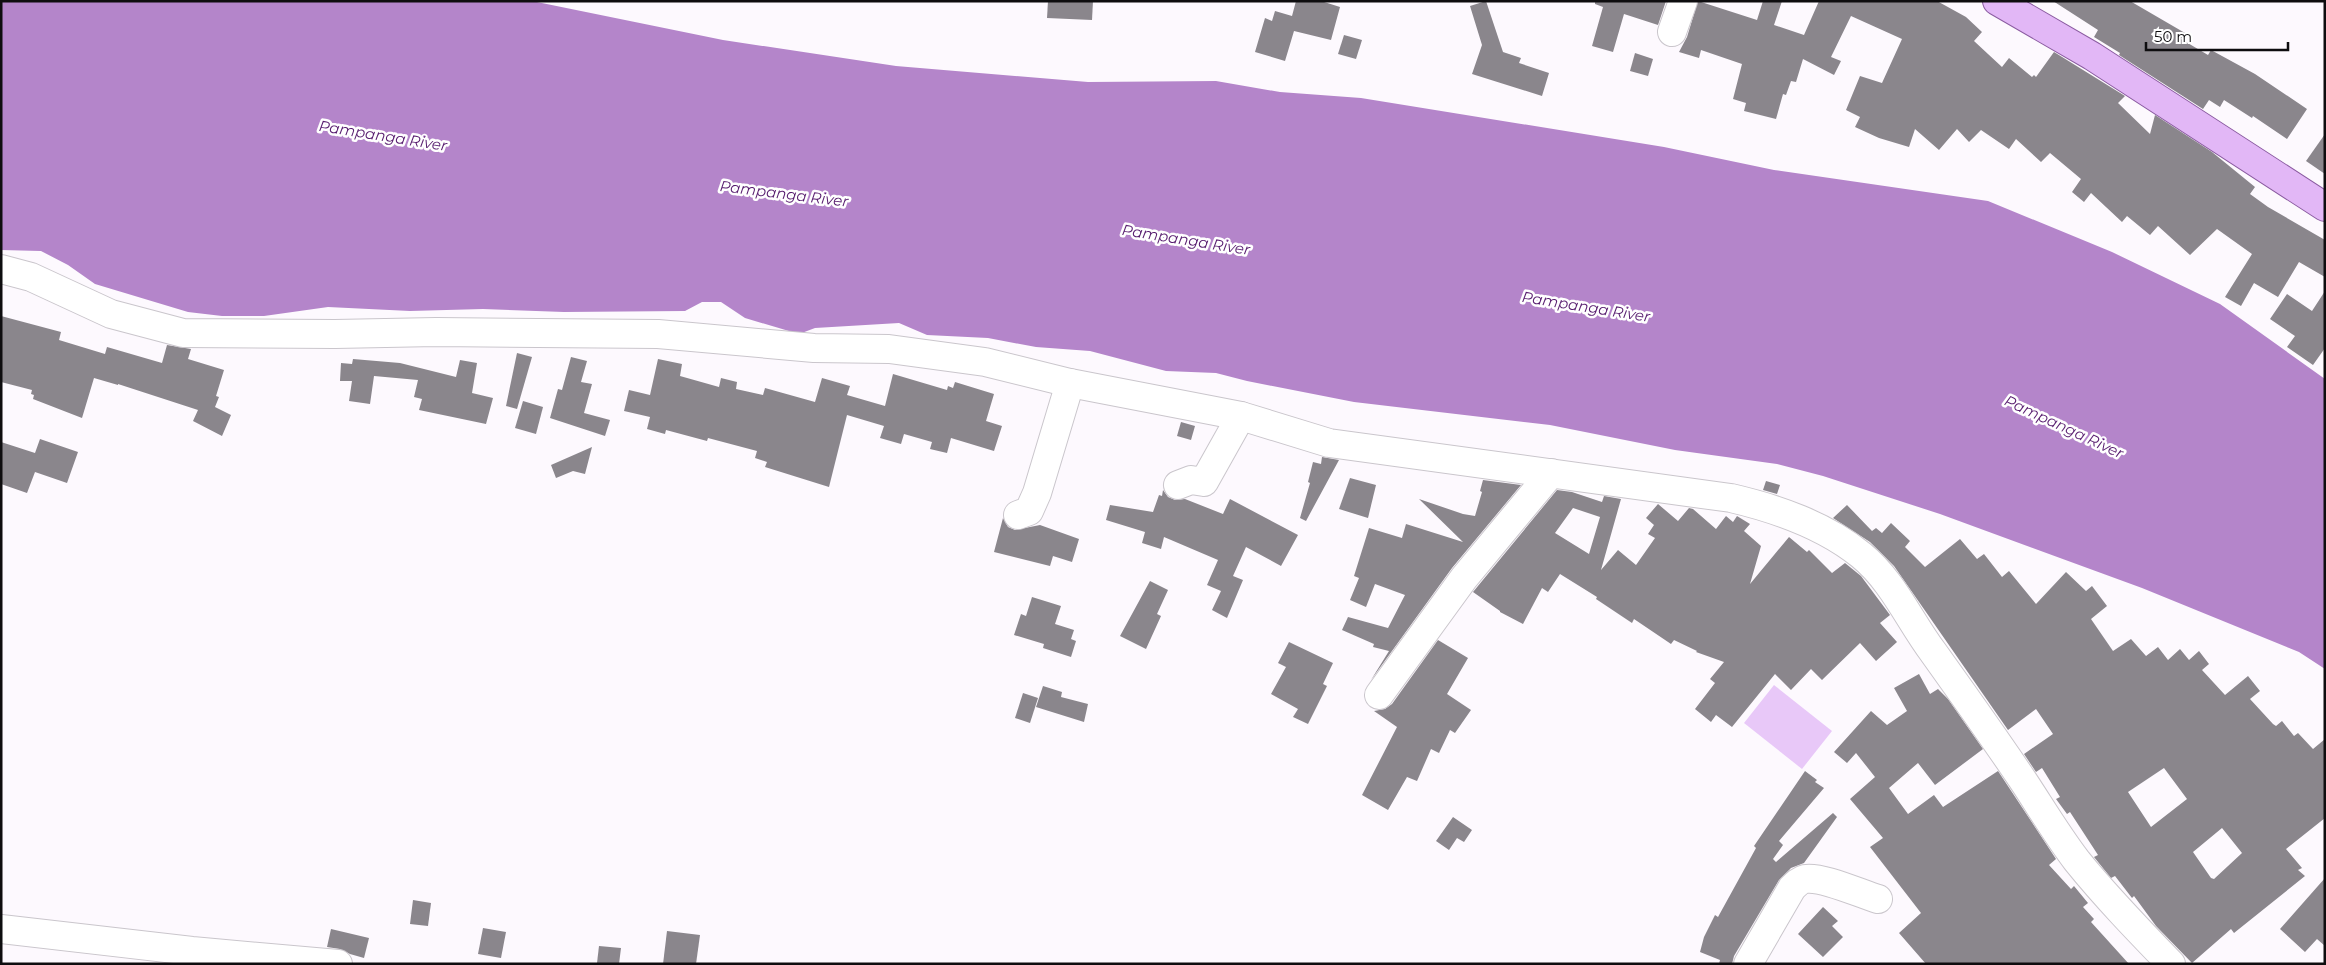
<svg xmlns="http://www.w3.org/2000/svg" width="2326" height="965" font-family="Montserrat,sans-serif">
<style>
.green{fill:#e8c8f8}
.water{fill:#b485ca}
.building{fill:#8a868c;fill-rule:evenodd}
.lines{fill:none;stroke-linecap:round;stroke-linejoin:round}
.minor-casing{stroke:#cac6cc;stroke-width:30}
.major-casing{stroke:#8b5ca1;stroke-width:30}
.minor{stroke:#fff;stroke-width:28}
.major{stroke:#e2b7f6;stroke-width:28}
.labels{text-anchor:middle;stroke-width:5;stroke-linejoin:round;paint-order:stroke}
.water-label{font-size:15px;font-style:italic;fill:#561b6e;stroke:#fff}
</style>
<rect width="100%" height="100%" fill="#fdf9fe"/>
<polygon class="green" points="1774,685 1832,731 1802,769 1744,723"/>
<polygon class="water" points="1,1 532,1 723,40 896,66 1088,82 1216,81 1280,92 1361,98 1664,147 1774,170 1988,201 2112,252 2220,304 2325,379 2325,669 2299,652 2142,588 1940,514 1823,476 1777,464 1675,450 1550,425 1354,402 1247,381 1216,373 1166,371 1090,351 1036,347 988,338 927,335 899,323 815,328 799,334 745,318 721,302 702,302 685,311 564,312 483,309 410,311 328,307 264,316 222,316 188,312 95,284 68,265 41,251 1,250"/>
<g class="building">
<polygon points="1048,1 1093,1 1092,20 1047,18"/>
<polygon points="1296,1 1321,1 1340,7 1331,40 1294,31 1285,61 1255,52 1265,18 1272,21 1275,11 1292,16"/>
<polygon points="1486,1 1503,52 1521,58 1519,63 1549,73 1542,96 1472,74 1482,45 1470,6"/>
<polygon points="1595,1 1666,1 1658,25 1624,14 1613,52 1592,46 1603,7 1595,4"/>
<polygon points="1698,1 1757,20 1763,1 1782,1 1774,25 1804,35 1819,1 1937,1 1966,17 1982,32 1974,41 2002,67 2009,58 2032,77 2034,75 2036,77 2054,52 2125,96 2118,103 2150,134 2155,115 2212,152 2255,187 2250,194 2268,207 2325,240 2325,277 2299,262 2278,297 2254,283 2241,306 2225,297 2252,254 2217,229 2190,255 2158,226 2150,235 2127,216 2122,222 2091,193 2084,202 2072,192 2081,179 2050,153 2041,162 2016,139 2009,149 1981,130 1969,142 1957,129 1939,150 1915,129 1909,147 1879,138 1855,127 1860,117 1846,110 1860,76 1882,83 1902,39 1851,16 1831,57 1841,61 1834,75 1803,59 1796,82 1791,81 1786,95 1783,94 1776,119 1744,111 1746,103 1733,99 1742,64 1701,50 1699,58 1679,52 1687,37"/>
<polygon points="2053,1 2130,1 2185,33 2181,39 2208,55 2211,50 2255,74 2307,109 2287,139 2253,116 2252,118 2224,100 2220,107 2209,100 2203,109 2119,55 2120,53 2094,37 2098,30"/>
<polygon points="1344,35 1362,40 1356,59 1338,54"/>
<polygon points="1635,53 1653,59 1648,76 1630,71"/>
<polygon points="2325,134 2325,174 2306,161"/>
<polygon points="2325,291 2325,348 2313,365 2287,347 2295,336 2270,319 2287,294 2312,311"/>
<polygon points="1,316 61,332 59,340 105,354 107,347 162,363 167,345 191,349 188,359 224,370 216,396 219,397 215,407 231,415 222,436 193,421 198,410 118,384 118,385 94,378 82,418 33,399 34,395 31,394 32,390 1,382"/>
<polygon points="517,353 532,357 517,409 506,406"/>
<polygon points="571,357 587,361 581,382 592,384 584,413 610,420 605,436 550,418 558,389 562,390"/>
<polygon points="353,359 400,363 456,377 460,360 477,363 472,393 493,398 486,424 419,410 422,399 414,397 418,380 374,376 370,404 349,401 352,381 340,381 341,363 352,364"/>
<polygon points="658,359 682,364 680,376 719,387 721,378 737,382 736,389 763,395 765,388 815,402 822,378 850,386 847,395 885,406 893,374 947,390 948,386 953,388 955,382 994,394 986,421 1002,426 994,451 951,438 947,453 930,449 932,442 904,434 901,444 880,438 884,426 847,415 829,487 765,467 767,462 755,458 757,451 708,438 707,441 666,430 665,434 647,429 650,417 624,411 629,390 650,395"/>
<polygon points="523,401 543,407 536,434 515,428"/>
<polygon points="1181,422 1195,426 1191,440 1177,436"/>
<polygon points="40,439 78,452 67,483 35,472 27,493 1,484 1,442 35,453"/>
<polygon points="592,447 585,474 573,471 556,478 551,465"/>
<polygon points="1322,457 1339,460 1306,521 1300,518 1310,483 1308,482 1313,462 1321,464"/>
<polygon points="1350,478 1376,485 1368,518 1339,509"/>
<polygon points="1483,480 1521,485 1452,568 1371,680 1389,651 1373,647 1374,644 1342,630 1348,617 1388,628 1405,595 1375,584 1366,607 1350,600 1359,578 1354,576 1369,528 1402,538 1406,524 1463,542 1419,499 1463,514 1475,516 1482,492 1480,491"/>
<polygon points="1766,481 1780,485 1777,494 1763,490"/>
<polygon points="1163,490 1168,497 1175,500 1185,499 1223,514 1230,499 1298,535 1281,566 1246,547 1233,576 1243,580 1227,618 1212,610 1221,591 1207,585 1218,560 1164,537 1161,549 1142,543 1145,532 1106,520 1110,505 1153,512 1159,495 1162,496"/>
<path d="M1557,490L1572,492L1602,502L1604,496L1621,499L1601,570L1618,550L1636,565L1655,538L1648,534L1654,525L1646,518L1658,504L1678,521L1689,508L1693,509L1716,529L1726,516L1733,522L1737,516L1750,524L1744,531L1761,546L1750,584L1789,537L1807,552L1809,550L1832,573L1845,563L1861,576L1890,615L1880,623L1897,642L1876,661L1860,643L1822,680L1811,669L1791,690L1775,674L1732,727L1716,715L1711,722L1695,709L1715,683L1710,679L1724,662L1696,652L1697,651L1674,640L1671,644L1634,619L1632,623L1596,599L1597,597L1560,574L1548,592L1542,588L1523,624L1500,612V611L1473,592ZM1573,508L1600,517L1589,554L1555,533Z"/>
<path d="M1847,505L1872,531L1876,528L1882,533L1891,523L1910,541L1905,547L1925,567L1960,539L1977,559L1984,554L2002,577L2009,571L2036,604L2066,572L2086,591L2092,586L2107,606L2091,619L2113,651L2131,639L2146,656L2158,647L2168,660L2180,649L2189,660L2199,651L2209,664L2202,670L2225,695L2248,676L2260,691L2250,699L2273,724L2276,726L2282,721L2294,736L2298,733L2313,749L2325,739V818L2286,849L2302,868L2298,870L2305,876L2234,933L2231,929L2192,963L2156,926L2134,896L2132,898L2115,876L2111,878L2094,857L2098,855L2070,812L2067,814L2056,799L2060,797L2042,768L2036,772L2024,754L2053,734L2036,709L2008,730L1894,566L1870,542L1833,518ZM2164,768L2187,799L2151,827L2128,792ZM2222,828L2242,853L2214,879L2211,878L2193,852Z"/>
<polygon points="1003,518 1008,527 1015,530 1040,525 1079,539 1072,562 1053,556 1050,566 994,552"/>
<polygon points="1150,581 1168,590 1157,614 1161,616 1146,649 1120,636"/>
<polygon points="1032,597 1061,606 1055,624 1074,630 1071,639 1076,641 1071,657 1043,648 1044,644 1014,635 1021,614 1026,616"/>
<polygon points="1438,640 1468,658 1447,694 1471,710 1455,733 1450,730 1439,753 1431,749 1417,781 1407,777 1388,810 1362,795 1397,727 1374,711 1385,709 1392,704"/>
<polygon points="1289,642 1333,663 1323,684 1327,686 1308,724 1293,717 1298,709 1271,694 1286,667 1278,663"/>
<polygon points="1919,674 1930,694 1938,689 1948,699 1983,749 1935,785 1918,763 1889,788 1908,814 1934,795 1943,807 1998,771 2056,859 2049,865 2071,889 2074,886 2088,903 2083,907 2094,919 2091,922 2129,964 1926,964 1899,933 1921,913 1870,847 1883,838 1850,799 1875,777 1856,753 1847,763 1834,752 1871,711 1887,725 1907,711 1894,688"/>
<polygon points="1043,686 1062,692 1061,697 1088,704 1084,722 1036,707"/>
<polygon points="1023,693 1038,698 1030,723 1015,718"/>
<polygon points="1805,771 1817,780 1815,782 1824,788 1779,841 1783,845 1773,859 1776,862 1833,813 1837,817 1804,863 1791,868 1779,880 1734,956 1732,964 1719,964 1720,960 1700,952 1704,937 1715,915 1718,917 1756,848 1754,846"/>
<polygon points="1453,817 1472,830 1464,842 1457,838 1449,850 1436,841"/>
<polygon points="2325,878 2325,946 2317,939 2305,952 2280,929"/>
<polygon points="413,900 431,903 428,926 410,924"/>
<polygon points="1823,907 1838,921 1832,926 1843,937 1823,957 1798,934"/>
<polygon points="483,928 506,932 501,958 478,954"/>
<polygon points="331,929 369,938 364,958 350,954 340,949 327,947"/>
<polygon points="667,931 700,935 696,964 663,964"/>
<polygon points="599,946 621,948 619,964 597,963"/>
</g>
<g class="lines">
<g class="minor-casing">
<g id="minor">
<polyline points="1672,32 1683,1"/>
<path d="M1,269L31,277L111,314L183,333L335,334L436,332L658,334L814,348L889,349L985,362L1070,383L1241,416L1329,443L1731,498C1778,509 1824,525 1861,555C1893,581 1909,620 1933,652C1963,694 1993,736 2022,779C2040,806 2057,835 2077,861C2106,897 2139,931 2171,964"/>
<polyline points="1178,485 1191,480 1204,482 1241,416"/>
<polyline points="1018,515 1029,511 1037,493 1070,383"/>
<polyline points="1379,695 1464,578 1551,473"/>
<polyline points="1,929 192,951 338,964"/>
<path d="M1748,964L1792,888C1796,884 1800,880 1805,879C1822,876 1861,894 1878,899"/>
</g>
</g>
<g class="major-casing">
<polyline id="major" points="1997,1 2092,56 2325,207"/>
</g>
<use href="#minor" class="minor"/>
<use href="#major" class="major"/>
</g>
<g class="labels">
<g class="water-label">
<text transform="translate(383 136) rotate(9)" y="5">Pampanga River</text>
<text transform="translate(784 194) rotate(7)" y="5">Pampanga River</text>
<text transform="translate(1186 240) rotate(9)" y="5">Pampanga River</text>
<text transform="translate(1586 307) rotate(9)" y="5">Pampanga River</text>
<text transform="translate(2064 427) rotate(25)" y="5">Pampanga River</text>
</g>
</g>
<rect width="2326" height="965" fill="none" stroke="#0e0d0f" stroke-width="5"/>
<path d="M2146 42v8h142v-8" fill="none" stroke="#0e0d0f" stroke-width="2.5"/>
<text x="2154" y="42" font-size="15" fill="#0e0d0f" stroke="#ffffff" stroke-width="4" paint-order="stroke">50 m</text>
</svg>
